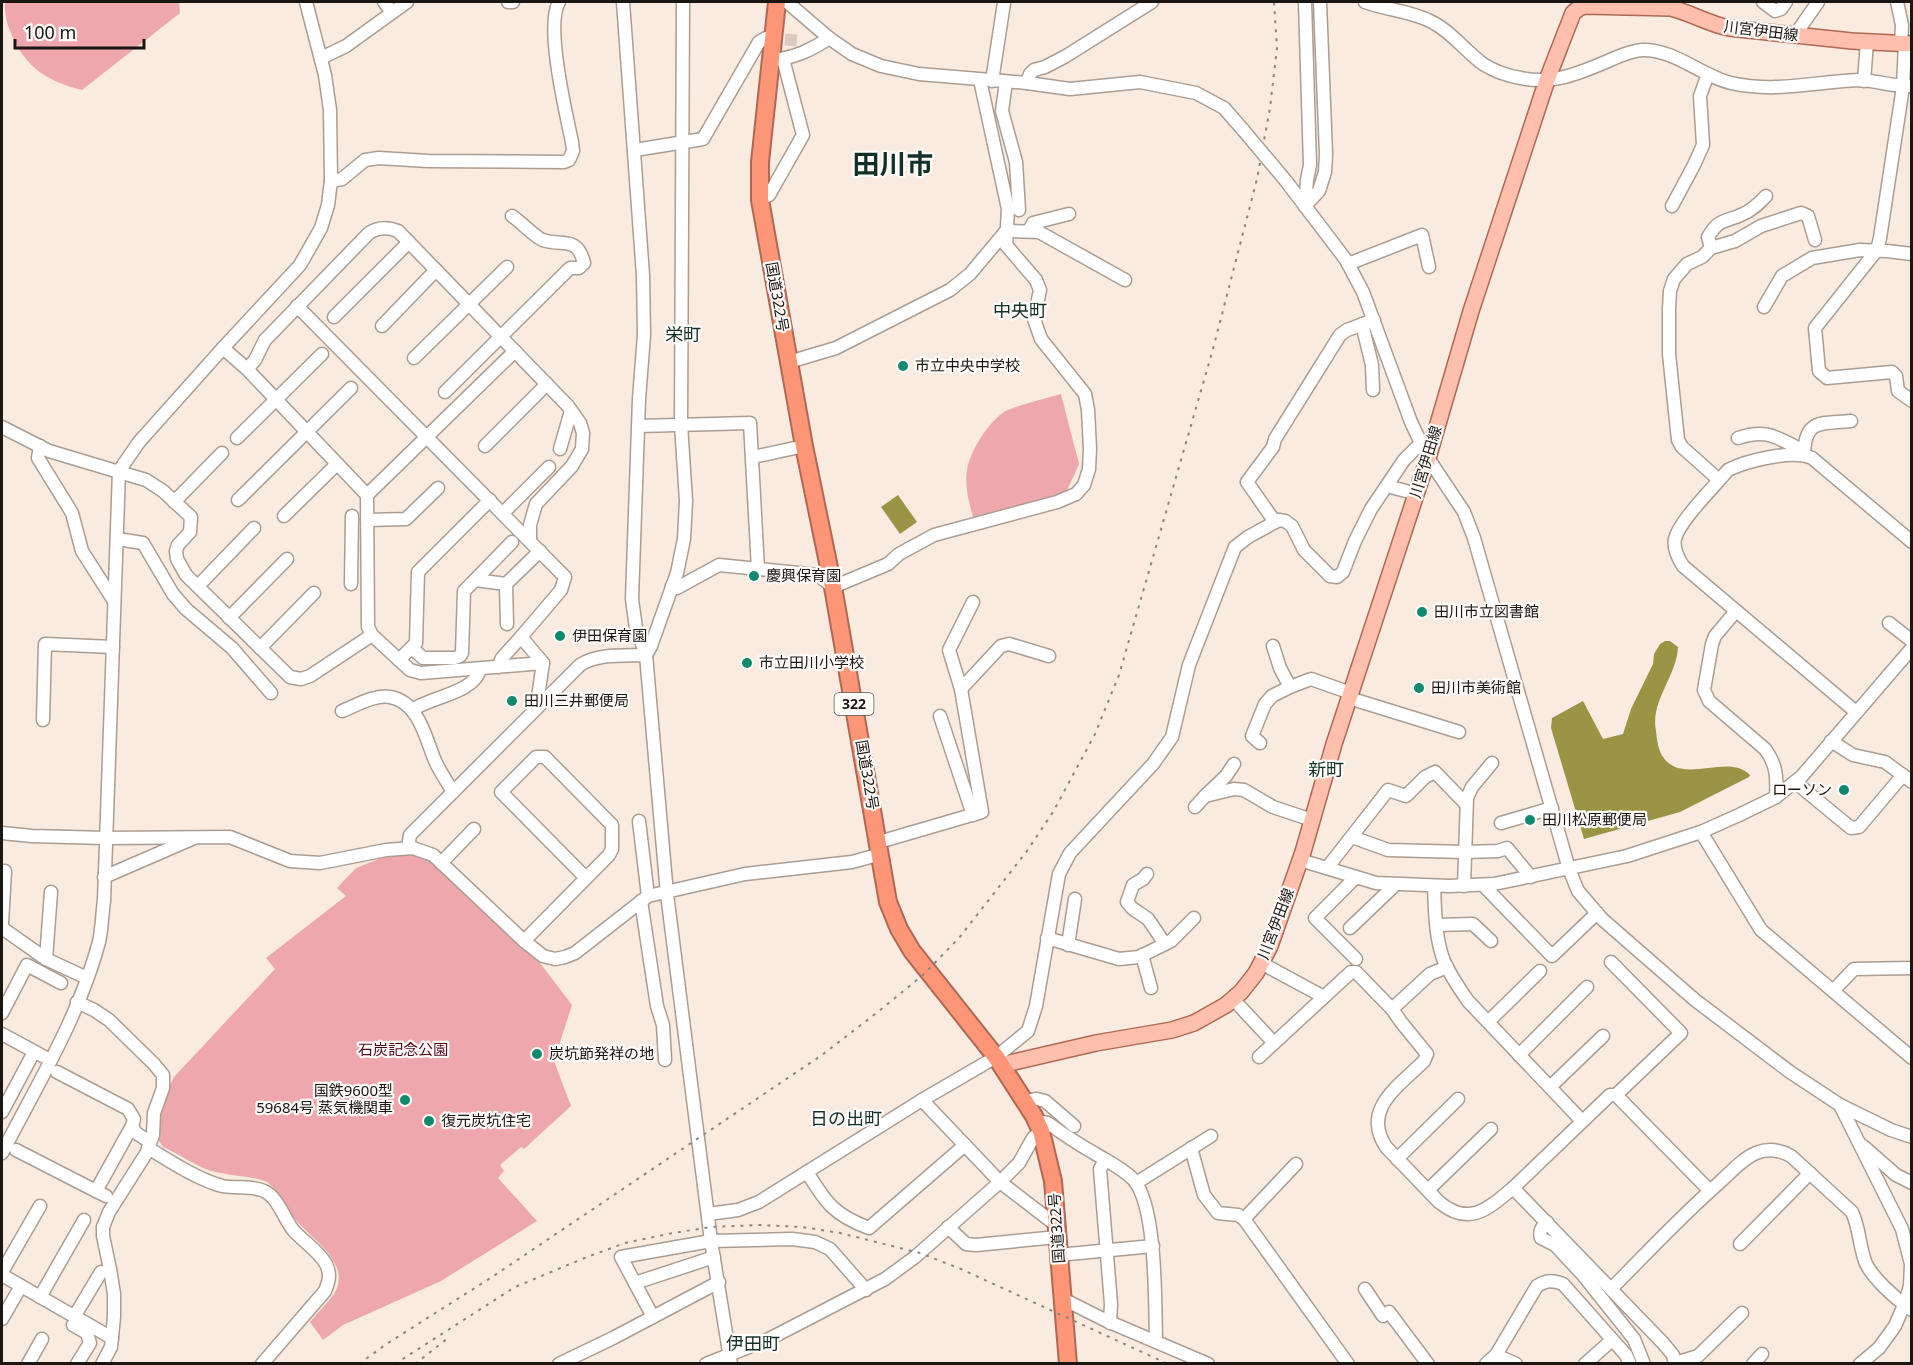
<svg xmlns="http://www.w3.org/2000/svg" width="1913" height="1365" font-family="'Noto Sans','Noto Sans JP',sans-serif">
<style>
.green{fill:#eea7ac}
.water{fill:#9c9445}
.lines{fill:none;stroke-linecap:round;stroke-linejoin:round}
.minor-tunnel{stroke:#d8cbc1;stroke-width:12;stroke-dasharray:12 6;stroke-linecap:butt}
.minor-casing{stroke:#aa9d93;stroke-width:15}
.major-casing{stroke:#ae6954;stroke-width:18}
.highway-casing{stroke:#ae6954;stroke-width:20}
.minor{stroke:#fff;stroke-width:12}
.major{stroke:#febfad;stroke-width:15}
.highway{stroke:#fd9577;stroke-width:16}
.rail{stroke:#8e847d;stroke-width:2;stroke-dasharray:3 6;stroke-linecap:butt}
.minor-bridge-casing{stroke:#aa9d93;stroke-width:15;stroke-linecap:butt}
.minor-bridge{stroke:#fff;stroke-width:12}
.poi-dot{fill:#0f8a6d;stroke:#fefbf8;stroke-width:2}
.labels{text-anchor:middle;stroke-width:4.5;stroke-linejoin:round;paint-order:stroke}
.shield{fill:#fefbf8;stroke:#5e5b57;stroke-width:1.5}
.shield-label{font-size:14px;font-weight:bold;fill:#1a1612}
.street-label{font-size:15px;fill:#1a1612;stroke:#fefbf8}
.poi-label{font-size:15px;fill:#1a1612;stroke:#fefbf8;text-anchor:start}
.park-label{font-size:15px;fill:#530719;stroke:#fefbf8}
.quarter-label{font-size:18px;fill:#123027;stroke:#fefbf8}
.town-label{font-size:27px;font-weight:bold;fill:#123027;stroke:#fefbf8}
</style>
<rect width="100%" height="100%" fill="#f9ebe0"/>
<g class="green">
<path d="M5,2H179L180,13L82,90C50,82 27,69 13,38C8,27 4,14 5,2Z"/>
<path d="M1061,394L1079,464L1065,495L974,521C970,505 964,487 967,470C970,451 988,423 1004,412C1014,406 1048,398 1061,394Z"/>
<path d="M414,853L426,857L451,877L540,963L572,1005L554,1061L571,1106L524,1149L521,1147L500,1165L504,1171L498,1178L537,1221L441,1281L343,1325L323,1340L310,1322C317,1313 327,1304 334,1294C353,1263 311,1239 295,1219C285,1207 280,1191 267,1182C259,1177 222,1175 208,1170C193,1164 179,1154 163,1147L159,1141V1116L162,1101L174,1077L275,969L266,958L346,896L337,888L356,868L389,855Z"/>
</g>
<g class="water">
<polygon points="898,495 917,522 900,534 881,507"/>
<path d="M1665,641H1670L1678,647C1677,676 1650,701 1656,731C1657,739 1658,750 1663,757C1683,786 1728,752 1750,775L1749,777L1680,812L1584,839L1551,728L1552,718L1583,701L1603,739L1623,734L1631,709L1653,664L1654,654L1660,644Z"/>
</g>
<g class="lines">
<polyline class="minor-tunnel" points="767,38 802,41"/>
<g class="minor-casing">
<g id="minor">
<polyline points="384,2 392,12"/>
<polyline points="508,2 513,2"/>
<polyline points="623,2 643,275 644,335 639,399 632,599 636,628 646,655 667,894 711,1241 731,1364"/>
<polyline points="787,2 829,38 852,54 881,66 919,74 1027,83 1070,89 1140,82 1196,93 1224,108 1244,131"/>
<path d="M1365,2C1387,10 1410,11 1430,21C1451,31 1465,51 1483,64C1494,71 1508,76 1521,78C1552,85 1580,73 1608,61C1620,56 1629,51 1642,50C1675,49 1701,76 1731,83C1777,93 1813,82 1858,80C1876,80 1893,87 1912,86"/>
<polyline points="1763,2 1775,11 1781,9 1786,2"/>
<polyline points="1897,2 1902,25 1901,44"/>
<polyline points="1795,35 1818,2"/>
<polyline points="1905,44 1903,87 1880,238 1877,250 1815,328 1819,371 1827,378 1892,372 1896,376 1898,391 1912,401"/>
<polyline points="321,58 346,46 407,2"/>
<path d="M775,59C793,59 815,48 829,38"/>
<polyline points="992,81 1004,3"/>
<polyline points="1864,81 1867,42"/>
<polyline points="1006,82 1002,111 1016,162 1019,210"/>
<polyline points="1027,83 1030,74 1034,70 1045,67 1066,56 1152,2"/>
<polyline points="635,150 703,139 759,42 766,38"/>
<path d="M331,181L342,179L365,160L379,158L428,161L564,162L569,160L573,151L572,142C566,113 545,26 559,2"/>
<polyline points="1286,181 1346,260 1363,292 1411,422 1428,458 1464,512 1474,538 1569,869 1578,891 1602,919 1695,1000 1790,1072 1840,1105 1891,1130 1912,1137"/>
<polyline points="760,200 769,195 803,135 783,59"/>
<polyline points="1305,206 1319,191 1325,172 1326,154 1320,2"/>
<polyline points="1305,206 1307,180 1310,165 1305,2"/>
<polyline points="1672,206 1694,165 1703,145 1700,96 1708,74"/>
<polyline points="1006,231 1039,232 1125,280"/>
<polyline points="1029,231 1033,223 1069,214"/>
<path d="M1711,248L1708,237C1720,217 1725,223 1743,214C1753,210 1759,203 1766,196"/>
<polyline points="1348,264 1422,235 1429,267"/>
<polyline points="297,306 565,577 561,590 521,637 543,663 538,697 542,702"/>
<polyline points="1764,307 1782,276 1812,258 1860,250 1887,251 1912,254"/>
<polyline points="334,317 409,242"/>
<polyline points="1362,324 1372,365 1373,390"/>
<polyline points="382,326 436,270"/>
<polyline points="223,348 247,369 367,495 368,627 372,635 410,670 421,673 543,663"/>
<polyline points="414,358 507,267"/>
<polyline points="789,362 836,348 950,290 970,274 1006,231"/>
<path d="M247,369L255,360L265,340L369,233C378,227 388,227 398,231L568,406L580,423L583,433L582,449L572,466L536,504L530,525V541"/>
<path d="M445,392L570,268H579L584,263C577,235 563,247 543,240C536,238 520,221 512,216"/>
<polyline points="639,426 750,423 758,569"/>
<polyline points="2,427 49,451 146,480 163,491 191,517 190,532 178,545 176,551 177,559 186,575 290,677 301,679 310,676 372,635"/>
<polyline points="237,438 322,354"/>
<path d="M1738,438C1768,428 1777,438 1804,451"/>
<polyline points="40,446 38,458 72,513 82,551 114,601"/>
<polyline points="485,446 547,384"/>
<polyline points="560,449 571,411"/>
<path d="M1804,455C1805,418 1821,424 1851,421"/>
<polyline points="753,457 804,446"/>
<polyline points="1719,480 1682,447 1678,440 1669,354 1669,309 1670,291 1674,279 1687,264 1702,257 1711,248 1735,241 1761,226 1801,213 1808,216 1815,240"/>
<polyline points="1387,486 1417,494"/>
<polyline points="367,495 515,351"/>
<polyline points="238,500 351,388"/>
<polyline points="174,502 222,453"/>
<polyline points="503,513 549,467"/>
<polyline points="284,516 337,464"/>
<polyline points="367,520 406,519 438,488"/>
<polyline points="1275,522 1247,482 1273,447 1275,439 1340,335 1347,330 1374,320"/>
<polyline points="117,539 143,543 173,594 186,609 232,648 271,693"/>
<polyline points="351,584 352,516"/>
<polyline points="506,584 475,580 512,542"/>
<polyline points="198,586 254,528"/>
<polyline points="672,586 677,588 719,565 818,575 833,587 888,564 899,554 934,535 1057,502 1076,494 1084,485 1089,469 1090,449 1088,410 1085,394 1041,339 1034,319 1040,290 1036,280 1006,245 1008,209 980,80"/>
<path d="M1736,611L1715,636L1712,644L1704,690L1709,701L1765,749C1777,765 1777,778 1776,797"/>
<polyline points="229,618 287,559"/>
<polyline points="1889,623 1912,641"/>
<polyline points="507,624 506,584 540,551"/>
<polyline points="1273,646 1280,668 1290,687 1311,679 1351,693"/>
<polyline points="260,648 314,593"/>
<polyline points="412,648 423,658 455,658 460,656 462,653 464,591 475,580"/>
<polyline points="646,655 651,646 677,573 684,539 686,501 681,424 683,2"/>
<polyline points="399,660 416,643 418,572 490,500"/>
<polyline points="498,667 502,658 521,637"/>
<polyline points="961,689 949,650 973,602"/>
<polyline points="1349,698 1459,732"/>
<path d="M412,710C430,697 475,693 480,669"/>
<path d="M342,711C355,706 375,694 390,697C420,702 426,741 436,763C441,773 447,782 453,792"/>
<path d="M1856,712L1683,566C1678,558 1673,548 1675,539C1679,521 1715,486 1728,470C1746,461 1793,449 1812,458L1912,542"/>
<polyline points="940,716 973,815"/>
<polyline points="43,720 45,644 113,647"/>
<polyline points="1831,741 1853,755 1885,762 1912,782"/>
<polyline points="1260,743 1252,736 1265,704 1272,696 1290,687"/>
<polyline points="1795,782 1851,828 1859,827 1903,775"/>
<polyline points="1206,795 1226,776 1234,764"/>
<polyline points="1195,807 1205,796 1234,789 1244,790 1273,807 1312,820"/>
<polyline points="639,821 648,896"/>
<polyline points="1501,823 1552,808"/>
<polyline points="1701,832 1761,930 1912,1058"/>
<polyline points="2,833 32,836 105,838 230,837 290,861 320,863 386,850 413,848 433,855 524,941 543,956 555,959 565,957 575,953 648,896 745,874 852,862 881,854"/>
<polyline points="1352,837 1388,850 1465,852 1498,851 1507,848 1531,877"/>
<polyline points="879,842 982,812 961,689 1001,646 1009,644 1049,656"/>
<path d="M408,848L410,835L580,665C598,653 625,656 646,655"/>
<polyline points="1300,860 1376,883 1449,886 1494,884 1627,856 1701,832 1739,815 1776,797 1802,776 1912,648"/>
<polyline points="441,863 474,829"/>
<polyline points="1327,868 1388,790 1406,796 1425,777 1435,772 1466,804"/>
<polyline points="2,871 5,871 2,923"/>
<polyline points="104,877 194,838"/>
<polyline points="1483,885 1552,956 1597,913"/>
<path d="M1434,886C1435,910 1435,938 1444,961C1450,975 1459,988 1468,1001L1582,1121"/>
<polyline points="1464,886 1467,798 1472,787 1492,763"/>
<polyline points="641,901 657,1006 663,1025 665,1060"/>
<polyline points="1437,925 1473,924 1491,941"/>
<polyline points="2,928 46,959 87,978"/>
<polyline points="1350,928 1395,885"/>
<polyline points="1047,938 1119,959 1139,957 1165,944 1148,919 1132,908 1127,902 1133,885 1143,879 1147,874"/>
<polyline points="524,941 609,855 612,849 612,825 545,757 536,757 501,792 586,878"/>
<polyline points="1165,944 1171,941 1194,918"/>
<polyline points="1068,945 1075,899"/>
<polyline points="1142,955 1151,988"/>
<polyline points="46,959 51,892"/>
<polyline points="1356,959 1315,918 1356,877"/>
<polyline points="1611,962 1681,1033 1616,1095"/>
<polyline points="1261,963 1324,997"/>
<path d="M1447,967L1430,974L1392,1009L1401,1022L1427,1054L1424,1061C1399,1086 1361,1109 1386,1147L1439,1202C1469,1227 1488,1209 1513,1188L1663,1343L1673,1355L1675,1364"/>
<polyline points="1833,991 1854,969 1912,968"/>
<polyline points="1233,999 1274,1043"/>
<polyline points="77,1002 94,1010 109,1020 154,1064 163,1075 163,1088 154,1113 153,1135 147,1152 109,1212 103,1227 103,1236 110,1269 114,1294 114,1317 111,1347 102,1364"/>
<polyline points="2,1013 27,965 61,983"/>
<polyline points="1488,1022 1540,971"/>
<polyline points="2,1034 50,1060"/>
<polyline points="1519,1055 1587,987"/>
<polyline points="1259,1057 1351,972 1356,972 1392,1009"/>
<polyline points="57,1072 128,1109 134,1119 132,1126 136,1133 150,1142"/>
<polyline points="1550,1087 1603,1036"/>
<polyline points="922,1100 1000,1182 1056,1225"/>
<polyline points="1024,1101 1037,1099 1045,1101 1074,1126"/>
<polyline points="1840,1105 1902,1229 1911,1264 1910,1286 1904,1305 1895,1326 1879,1348 1860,1364"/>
<polyline points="2,1112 34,1052"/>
<path d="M1038,1124L1044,1122L1048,1123C1063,1134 1078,1144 1094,1153C1107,1161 1122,1168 1133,1179C1157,1205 1155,1304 1156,1341"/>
<polyline points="1863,1146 1896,1175 1912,1183"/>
<path d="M148,1148C171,1162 197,1179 222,1186C236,1189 251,1185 264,1191C278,1197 284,1219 294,1231C304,1242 319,1251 326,1264C331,1274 329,1281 325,1291L262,1364"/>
<polyline points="1191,1148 1204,1195 1218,1213 1238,1215 1244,1219 1296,1164"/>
<polyline points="16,1150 96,1191"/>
<path d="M2,1153C37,1085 79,1017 99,942C102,929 102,914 104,901L119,471L139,442L223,348L300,265L321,228L328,205L331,181L330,110L325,75L306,2"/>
<polyline points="1397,1159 1458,1099"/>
<polyline points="1105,1160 1100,1169 1111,1304 1110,1323"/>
<path d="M807,1172C826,1203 834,1215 869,1228L965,1145"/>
<polyline points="1136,1183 1211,1136"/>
<polyline points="1513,1188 1610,1095 1616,1095 1710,1191"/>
<polyline points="1428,1190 1491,1129"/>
<polyline points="106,1196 96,1191 132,1126"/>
<polyline points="708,1214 738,1210 759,1202 922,1100 996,1057 1028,1031 1036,1006 1059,874 1070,853 1153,764 1172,737 1189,665 1235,547 1248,537 1279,520 1285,521 1292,526 1304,550 1330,576 1337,577 1343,572 1355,541 1371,509 1404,460 1421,443"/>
<polyline points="1244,1219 1348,1364"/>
<path d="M1547,1222C1541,1228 1539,1231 1541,1238L1555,1245L1583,1275L1634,1339L1644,1364"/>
<polyline points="948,1227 966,1244 976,1245 1057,1237"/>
<polyline points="1740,1244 1810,1173"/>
<polyline points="1058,1255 1153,1246"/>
<polyline points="2,1272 40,1206"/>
<polyline points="2,1275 112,1338"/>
<polyline points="635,1283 714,1257"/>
<path d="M1612,1288C1647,1253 1682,1215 1720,1182C1731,1172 1742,1159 1756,1153C1768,1148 1780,1150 1791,1156L1852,1212C1859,1227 1859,1242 1864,1258C1868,1275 1897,1300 1912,1310"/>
<polyline points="1365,1289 1383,1316 1389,1312 1428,1364"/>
<polyline points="40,1297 84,1220"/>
<polyline points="1063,1299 1107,1321 1208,1364"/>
<polyline points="74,1317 101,1272"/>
<polyline points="653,1317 621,1257 711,1241 792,1239 815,1242 830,1249 866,1290"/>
<polyline points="2,1319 21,1286"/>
<polyline points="73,1325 87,1333 90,1343 77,1364"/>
<polyline points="1496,1355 1516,1364"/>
<polyline points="1675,1363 1698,1356 1742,1313"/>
<polyline points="28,1364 42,1339"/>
<polyline points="559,1364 613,1338 719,1282"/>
<polyline points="706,1364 769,1339 885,1279 915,1257 1000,1182 1019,1163 1033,1138 1041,1131"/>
<path d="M1486,1364L1496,1355L1537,1286C1547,1280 1552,1280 1563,1284L1626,1355L1630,1364"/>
<polyline points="1585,1364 1612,1340"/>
<polyline points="1753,1364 1762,1354"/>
</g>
</g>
<g class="major-casing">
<path id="major" d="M1001,1065L1096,1043L1172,1030L1194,1023L1226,1005L1241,992L1256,973L1270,946L1303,852L1334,744L1428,458L1471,311L1547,80L1573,13L1579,8L1585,6L1671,8C1691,13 1709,24 1729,28L1852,41L1912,44"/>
</g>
<g class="highway-casing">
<polyline id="highway" points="777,2 760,162 760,200 804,446 833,587 888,902 899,929 912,951 996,1057 1034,1116 1041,1131 1053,1181 1068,1364"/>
</g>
<use href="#minor" class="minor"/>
<use href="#major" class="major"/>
<use href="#highway" class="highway"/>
<g class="rail">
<polyline points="359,1364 385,1345 492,1277 822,1055 879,1011 923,975 959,938 1027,851 1053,812 1095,734 1119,675 1213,349 1257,179 1270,108 1277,48 1274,2"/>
<polyline points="395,1364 515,1287 587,1257 625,1243 668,1234 710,1227 759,1225 802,1227 840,1233 920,1253 961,1269 1168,1364"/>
<polyline points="415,1364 448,1338"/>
</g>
<g class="minor-bridge-casing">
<polyline id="minor-bridge" points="1244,131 1286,181"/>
</g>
<use href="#minor-bridge" class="minor-bridge"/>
</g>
<g class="poi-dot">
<circle cx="903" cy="366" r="6"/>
<circle cx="754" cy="576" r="6"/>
<circle cx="1422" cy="612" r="6"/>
<circle cx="560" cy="636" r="6"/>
<circle cx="747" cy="663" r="6"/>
<circle cx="1419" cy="688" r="6"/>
<circle cx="512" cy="701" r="6"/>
<circle cx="1844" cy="790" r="6"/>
<circle cx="1530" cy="820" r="6"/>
<circle cx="537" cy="1054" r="6"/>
<circle cx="405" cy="1100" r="6"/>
<circle cx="429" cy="1121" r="6"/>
</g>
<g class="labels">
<rect class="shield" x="834.5" y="693" width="39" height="22" rx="4.5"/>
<g class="shield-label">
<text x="854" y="709">322</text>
</g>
<g class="street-label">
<text transform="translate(1761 31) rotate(7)" y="5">川宮伊田線</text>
<text transform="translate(777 297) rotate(80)" y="5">国道322号</text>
<text transform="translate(1426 462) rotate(-73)" y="5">川宮伊田線</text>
<text transform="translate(867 775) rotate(80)" y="5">国道322号</text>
<text transform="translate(1276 924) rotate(-69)" y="5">川宮伊田線</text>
<text transform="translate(1057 1228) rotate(-94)" y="5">国道322号</text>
</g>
<g class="poi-label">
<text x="915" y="371">市立中央中学校</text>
<text x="766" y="581">慶興保育園</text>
<text x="1434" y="617">田川市立図書館</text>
<text x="572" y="641">伊田保育園</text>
<text x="759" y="668">市立田川小学校</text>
<text x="1431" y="693">田川市美術館</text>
<text x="524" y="706">田川三井郵便局</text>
<text x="1832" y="795" text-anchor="end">ローソン</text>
<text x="1542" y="825">田川松原郵便局</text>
<text x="549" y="1059">炭坑節発祥の地</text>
<text x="393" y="1096" text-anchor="end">国鉄9600型<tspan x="393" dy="17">59684号 蒸気機関車</tspan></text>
<text x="441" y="1126">復元炭坑住宅</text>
</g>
<g class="park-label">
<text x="403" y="1055">石炭記念公園</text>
</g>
<g class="quarter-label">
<text x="1020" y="317">中央町</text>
<text x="683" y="341">栄町</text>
<text x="1326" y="776">新町</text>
<text x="846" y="1125">日の出町</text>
<text x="753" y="1350">伊田町</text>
</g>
<g class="town-label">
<text x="893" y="174">田川市</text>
</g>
</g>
<rect width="1913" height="1365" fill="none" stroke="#1a1612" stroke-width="6"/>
<path d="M15 39v9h129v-9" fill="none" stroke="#1a1612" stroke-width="3"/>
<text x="24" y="39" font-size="18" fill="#1a1612" stroke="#fefbf8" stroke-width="4.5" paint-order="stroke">100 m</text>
</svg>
